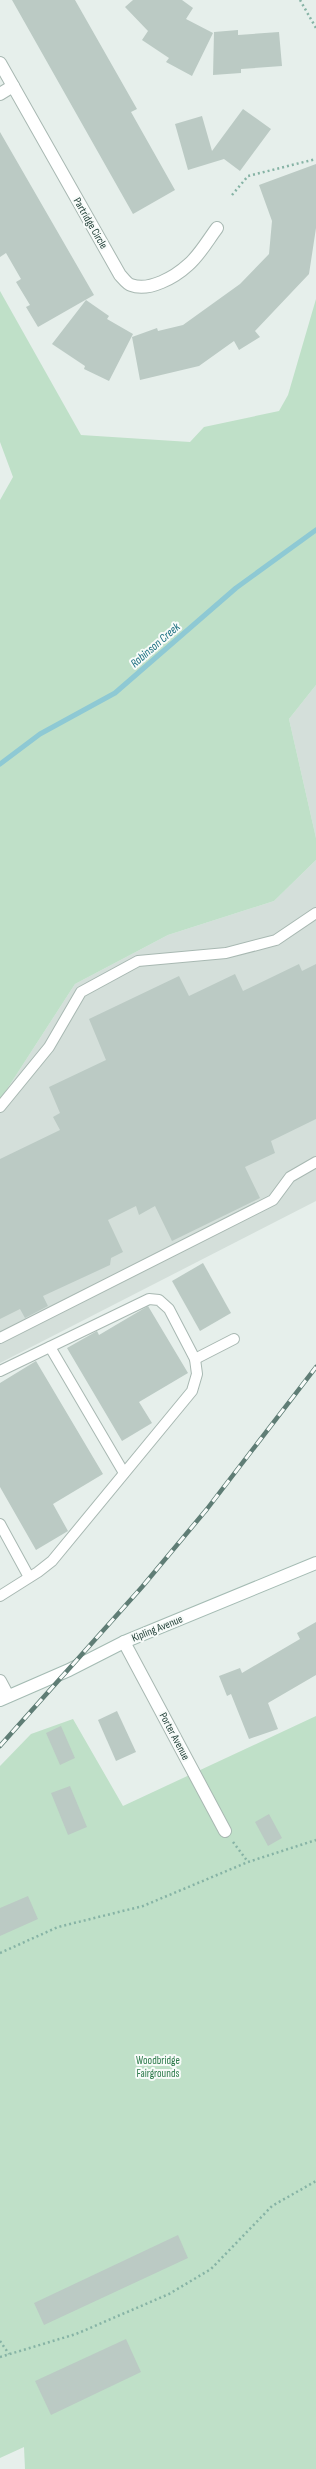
<svg xmlns="http://www.w3.org/2000/svg" width="316" height="2469" font-family="'Sofia Sans Condensed',sans-serif">
<style>
.built{fill:#d4dfda}
.green{fill:#bfe0c8}
.lines{fill:none;stroke-linecap:round;stroke-linejoin:round}
.stream{stroke:#8ec9d4;stroke-width:5}
.building{fill:#bbcac4}
.lane-casing{stroke:#a8b8b2;stroke-width:12}
.street-casing{stroke:#a8b8b2;stroke-width:14}
.secondary-casing{stroke:#a4bbb3;stroke-width:14}
.path{stroke:#86b3a5;stroke-width:2.5;stroke-dasharray:2 3;stroke-linecap:butt}
.lane{stroke:#fff;stroke-width:10}
.street{stroke:#fff;stroke-width:12}
.secondary{stroke:#fff;stroke-width:12}
.rail-casing{stroke:#5f7d75;stroke-width:4.5}
.rail{stroke:#f7fbf9;stroke-width:3;stroke-dasharray:9;stroke-linecap:butt}
.labels{text-anchor:middle;stroke-width:4;stroke-linejoin:round;paint-order:stroke}
.street-label{font-size:11px;fill:#24423a;stroke:#f7fbf9}
.park-label{font-size:11px;fill:#2d7a4b;stroke:#f7fbf9}
.water-label{font-size:12px;font-style:italic;fill:#1c6f80;stroke:#f7fbf9}
</style>
<rect width="100%" height="100%" fill="#e6efeb"/>
<g class="built">
<polygon points="316,685 316,838 289,719"/>
<polygon points="316,860 316,1201 0,1363 0,1100 75,984 168,935 274,901"/>
</g>
<g class="green">
<polygon points="0,291 81,435 190,442 204,427 279,411 288,395 316,299 316,685 289,719 316,838 316,860 274,901 168,935 75,984 0,1100 0,500 13,477 0,442"/>
<polygon points="316,1716 316,2469 25,2469 24,2447 0,2458 0,1766 31,1734 73,1719 123,1806"/>
</g>
<g class="lines">
<polyline class="stream" points="0,764 40,734 115,693 236,588 316,530"/>
</g>
<g class="building">
<polygon points="12,0 75,0 137,109 131,112 175,190 133,214"/>
<polygon points="133,0 182,0 193,8 186,19 213,33 192,76 166,62 169,58 142,40 148,31 125,7"/>
<polygon points="238,30 238,35 279,32 282,66 241,69 241,73 213,75 214,32"/>
<polygon points="243,109 271,129 240,171 224,159 188,170 175,124 202,116 212,151"/>
<polygon points="0,132 94,295 38,327 26,307 30,305 16,282 21,279 6,253 0,257"/>
<polygon points="316,164 316,228 309,274 255,331 260,337 239,350 234,341 199,366 140,380 132,337 157,328 158,331 183,325 240,284 269,254 272,221 259,185"/>
<polygon points="86,300 109,316 107,319 133,334 109,381 84,369 85,366 52,344"/>
<polygon points="299,964 302,971 316,964 316,1119 271,1141 275,1153 245,1167 260,1198 172,1241 155,1206 139,1215 136,1206 108,1220 123,1252 111,1258 110,1265 43,1296 48,1306 25,1318 20,1309 0,1319 0,1159 60,1130 53,1117 60,1113 49,1087 106,1060 89,1019 179,976 189,996 235,974 243,991"/>
<polygon points="203,1263 231,1313 200,1331 172,1281"/>
<polygon points="148,1306 188,1373 139,1402 152,1423 122,1441 67,1348 97,1331 99,1335"/>
<polygon points="36,1361 103,1474 53,1504 68,1531 36,1550 0,1487 0,1383"/>
<polygon points="316,1622 316,1675 268,1703 278,1729 249,1739 231,1694 227,1696 219,1676 240,1668 242,1673 300,1639 297,1633"/>
<polygon points="117,1711 136,1752 116,1761 98,1720"/>
<polygon points="61,1726 75,1758 60,1765 46,1733"/>
<polygon points="70,1786 87,1827 68,1835 51,1793"/>
<polygon points="269,1814 282,1838 268,1846 255,1822"/>
<polygon points="28,1896 38,1919 0,1936 0,1908"/>
<polygon points="178,2235 188,2258 44,2325 34,2303"/>
<polygon points="126,2339 141,2372 51,2415 35,2381"/>
</g>
<g class="lines">
<g class="lane-casing">
<g id="lane">
<polyline points="0,1107 49,1047 81,992 138,961 226,953 276,940 316,913"/>
<polyline points="0,1338 273,1200 290,1177 316,1162"/>
<polyline points="50,1347 124,1473"/>
<polyline points="195,1359 234,1339"/>
<polyline points="0,1371 149,1299 159,1300 169,1309 195,1359 197,1374 192,1391 52,1561 38,1572 0,1596"/>
<polyline points="0,1524 29,1577"/>
</g>
</g>
<g class="street-casing">
<g id="street">
<path d="M0,63L120,275C123,278 127,284 131,285C149,292 175,277 188,265C199,256 208,240 217,228"/>
<polyline points="0,94 13,86"/>
<polyline points="124,1642 225,1831"/>
<polyline points="0,1681 8,1696"/>
</g>
</g>
<g class="secondary-casing">
<polyline id="secondary" points="0,1700 69,1670 124,1642 316,1563"/>
</g>
<g class="path">
<polyline points="300,0 316,28"/>
<polyline points="232,195 248,176 316,159"/>
<polyline points="233,1842 248,1862"/>
<polyline points="0,1953 58,1927 143,1906 248,1862 316,1840"/>
<polyline points="0,2341 9,2354"/>
<polyline points="0,2357 76,2334 169,2294 211,2269 272,2206 316,2181"/>
</g>
<use href="#lane" class="lane"/>
<use href="#street" class="street"/>
<use href="#secondary" class="secondary"/>
<g class="rail-casing">
<polyline id="rail" points="0,1746 142,1587 207,1509 316,1367"/>
</g>
<use href="#rail" class="rail"/>
</g>
<g class="labels">
<g class="street-label">
<text transform="translate(91 223) rotate(60)" y="4">Partridge Circle</text>
<text transform="translate(157 1628) rotate(-22)" y="4">Kipling Avenue</text>
<text transform="translate(175 1736) rotate(62)" y="4">Porter Avenue</text>
</g>
<g class="park-label">
<text x="158" y="2064">Woodbridge<tspan x="158" dy="13">Fairgrounds</tspan></text>
</g>
<g class="water-label">
<text transform="translate(155 645) rotate(-41)" y="4">Robinson Creek</text>
</g>
</g>
</svg>
